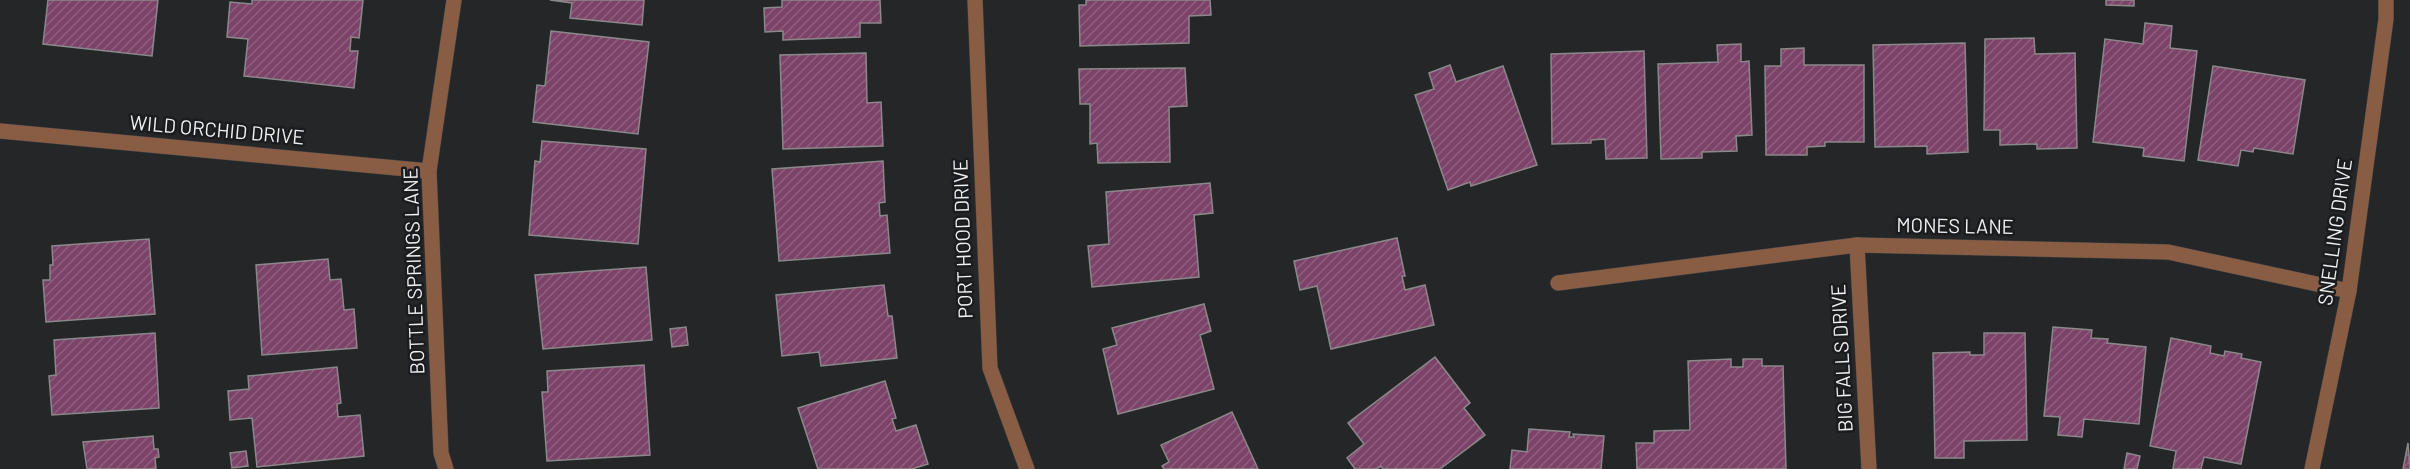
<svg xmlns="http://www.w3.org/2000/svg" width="2410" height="469" font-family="Barlow,sans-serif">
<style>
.building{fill:url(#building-hatch);stroke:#8b888a;stroke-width:1.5}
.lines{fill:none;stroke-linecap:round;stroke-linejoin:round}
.minor-casing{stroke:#404244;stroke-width:16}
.minor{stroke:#895d44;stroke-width:15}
.labels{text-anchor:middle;stroke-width:5;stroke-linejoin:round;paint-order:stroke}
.street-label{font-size:20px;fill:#eff0f2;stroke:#1b1c1f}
</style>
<defs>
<pattern id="building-hatch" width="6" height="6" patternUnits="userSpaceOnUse" patternTransform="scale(1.5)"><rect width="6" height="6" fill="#7c4369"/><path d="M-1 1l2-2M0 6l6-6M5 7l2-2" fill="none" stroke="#8f5e7f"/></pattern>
</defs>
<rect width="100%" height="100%" fill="#242628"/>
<g class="building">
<polygon points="48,0 158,0 152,56 43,44"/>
<polygon points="252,0 363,0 359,38 351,37 350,51 358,51 354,88 244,76 248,39 227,37 230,2 252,4"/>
<polygon points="550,0 644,0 642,25 570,18 572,3"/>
<polygon points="782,0 880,0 881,23 860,23 860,37 783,40 783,31 765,32 764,8 782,7"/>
<polygon points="1086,0 1210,0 1211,15 1189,16 1189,43 1080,46 1079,5 1086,5"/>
<polygon points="2106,0 2134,0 2134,6 2106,5"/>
<polygon points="2145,23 2172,26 2170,48 2197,51 2184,161 2143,156 2144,148 2093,142 2105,39 2143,44"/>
<polygon points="551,31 649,42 638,134 533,122 537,85 545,86"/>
<polygon points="2034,38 2035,54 2075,53 2077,148 2037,149 2037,144 2000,145 2000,130 1984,130 1985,39"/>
<polygon points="1965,43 1968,152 1927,154 1927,146 1875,147 1873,45"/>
<polygon points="1741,44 1741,62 1749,61 1752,135 1736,136 1737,151 1702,152 1702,158 1661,159 1658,64 1718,62 1717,45"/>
<polygon points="1804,48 1804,65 1864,65 1864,142 1825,142 1825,146 1807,147 1807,155 1766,155 1765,66 1781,66 1781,49"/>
<polygon points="1644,51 1647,158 1606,159 1605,139 1591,140 1591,143 1552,144 1551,54"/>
<polygon points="866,53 867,103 881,102 883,146 783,149 780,55"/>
<polygon points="1450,65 1456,82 1503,66 1537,165 1471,186 1470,182 1448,190 1415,95 1434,89 1429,73"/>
<polygon points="2213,66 2305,80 2293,154 2254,148 2253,152 2241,150 2238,166 2198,160"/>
<polygon points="1185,68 1187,106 1169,107 1170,162 1098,163 1097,143 1090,144 1090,104 1080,104 1079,69"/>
<polygon points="542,141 646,149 638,244 529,235 535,161 540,162"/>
<polygon points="883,161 885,202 879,203 880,216 887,215 890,253 779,261 772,169"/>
<polygon points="1210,183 1213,213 1194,215 1199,277 1092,287 1088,246 1109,244 1106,192"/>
<polygon points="1397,238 1405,276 1402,276 1405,290 1425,285 1434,325 1331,349 1317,286 1300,290 1294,261"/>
<polygon points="149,239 155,314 46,322 43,280 50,280 50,265 53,265 52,246"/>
<polygon points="328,259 330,280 341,279 344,310 354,309 357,348 262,355 256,265"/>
<polygon points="646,267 652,340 543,349 535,275"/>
<polygon points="884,285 888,316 892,316 897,358 821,366 819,352 782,356 776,295"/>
<polygon points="1204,304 1211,331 1200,335 1214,389 1118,414 1103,349 1117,345 1112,328"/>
<polygon points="686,327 688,345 672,347 670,329"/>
<polygon points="2053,327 2092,330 2091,338 2108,339 2107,343 2146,347 2139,424 2084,419 2082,437 2058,435 2060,417 2044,416"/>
<polygon points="155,333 159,408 52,415 49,376 56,375 54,340"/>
<polygon points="1984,333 2025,333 2027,440 1964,441 1964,458 1935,458 1933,353 1970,352 1970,355 1984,355"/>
<polygon points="2171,338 2211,346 2210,353 2224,356 2225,351 2242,354 2241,358 2261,362 2241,464 2204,457 2201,469 2173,469 2176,451 2150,446"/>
<polygon points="1435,357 1470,403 1464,408 1485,435 1440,469 1383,469 1381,466 1377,469 1355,469 1347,458 1364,444 1348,423"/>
<polygon points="1731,359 1731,367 1743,367 1743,359 1762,359 1762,366 1783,366 1786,469 1637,469 1636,443 1654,443 1654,431 1690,430 1688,361"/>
<polygon points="644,365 650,455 547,461 542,392 548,392 547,371"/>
<polygon points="337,367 341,403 337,404 338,417 360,415 364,456 257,467 252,418 230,420 228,391 249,389 248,376"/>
<polygon points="885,381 896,418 892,419 896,431 916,425 928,464 912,469 818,469 798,408"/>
<polygon points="1232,412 1258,469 1164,469 1162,466 1169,462 1161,445"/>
<polygon points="1529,429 1570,432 1569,437 1574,437 1573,434 1604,436 1601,469 1510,469 1512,450 1527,452"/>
<polygon points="153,436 154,449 158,449 159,457 155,458 156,469 87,469 83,442"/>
<polygon points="2408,443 2410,469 2403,469"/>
<polygon points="246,451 248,466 232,468 230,453"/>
<polygon points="2127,453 2140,456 2137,469 2124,469"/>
</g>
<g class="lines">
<g class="minor-casing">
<g id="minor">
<polyline points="975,0 990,368 1027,469"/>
<polyline points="0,131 429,171"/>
<polyline points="1857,245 1869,469"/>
<polyline points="1558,283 1857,245 2168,252 2349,291"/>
<polyline points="446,469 441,453 429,171 454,0"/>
<polyline points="2312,469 2349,291 2386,19 2386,0"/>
</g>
</g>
<use href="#minor" class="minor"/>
</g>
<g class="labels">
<g class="street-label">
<text transform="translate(217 130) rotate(5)" y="7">WILD ORCHID DRIVE</text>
<text transform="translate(1955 226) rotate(1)" y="7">MONES LANE</text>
<text transform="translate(2335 232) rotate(-82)" y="7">SNELLING DRIVE</text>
<text transform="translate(963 239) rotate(-92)" y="7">PORT HOOD DRIVE</text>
<text transform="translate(414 271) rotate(-92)" y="7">BOTTLE SPRINGS LANE</text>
<text transform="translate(1842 358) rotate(-93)" y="7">BIG FALLS DRIVE</text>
</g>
</g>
</svg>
